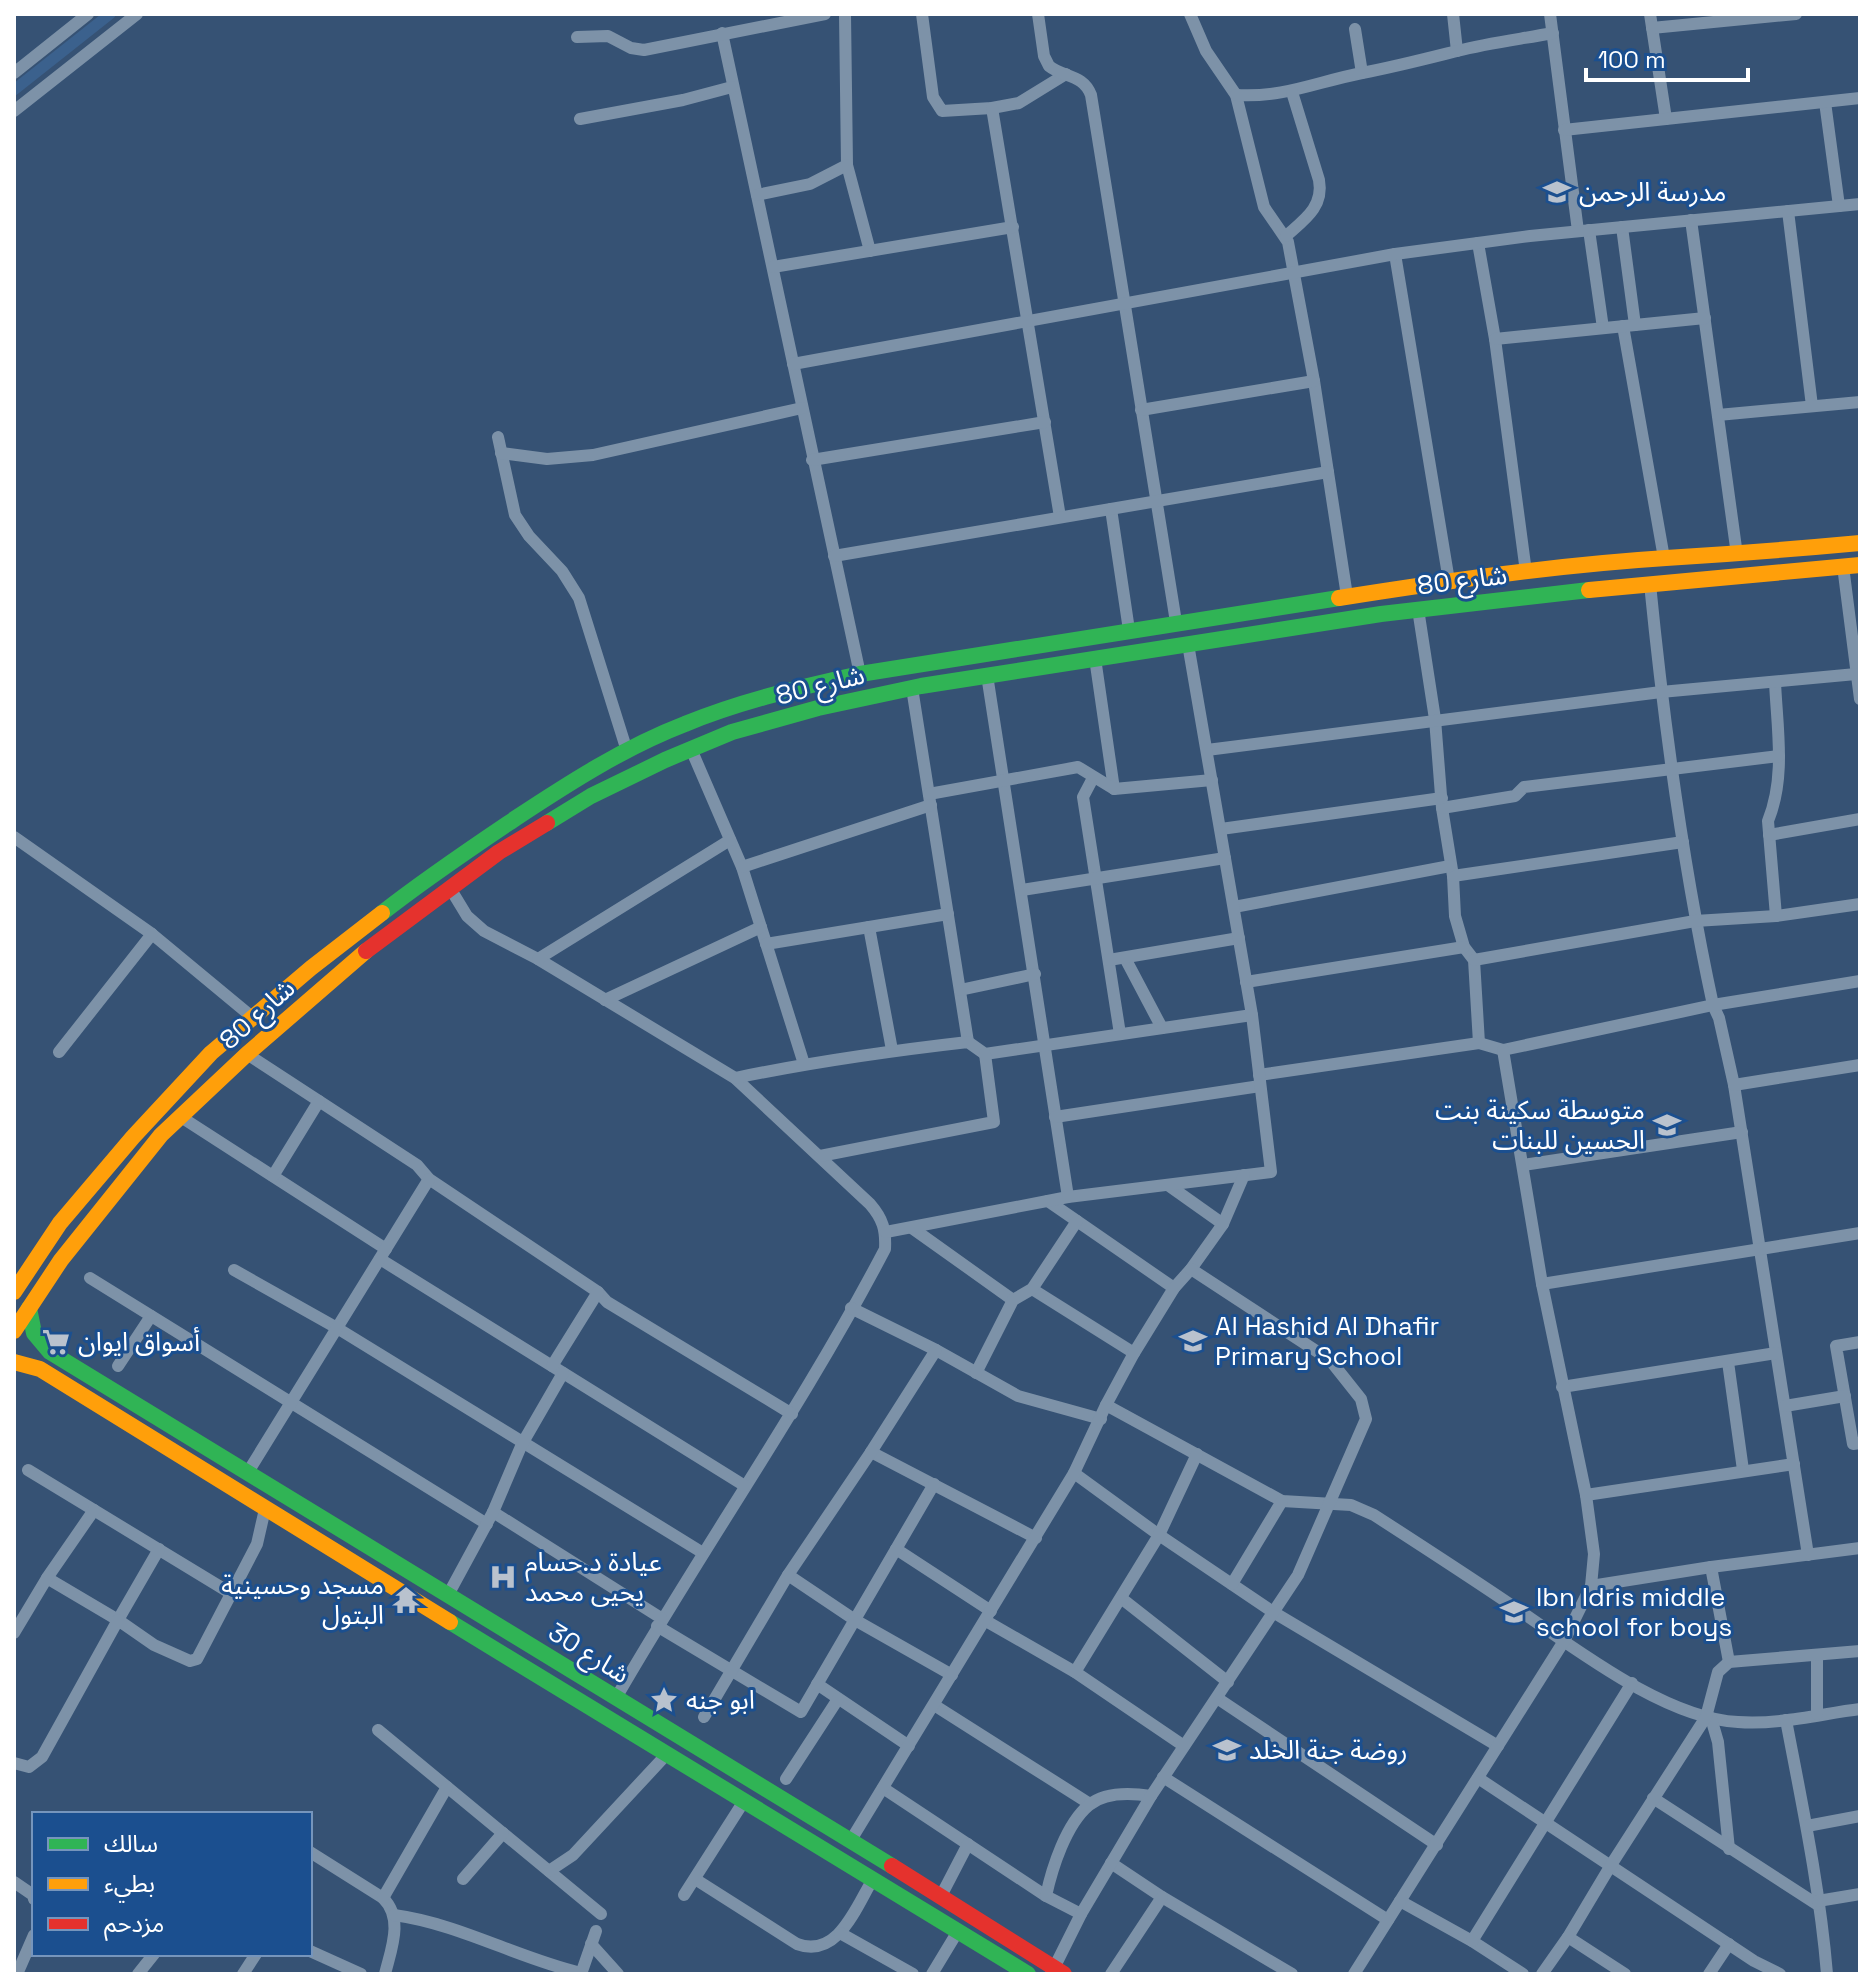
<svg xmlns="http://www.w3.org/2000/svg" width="1874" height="1988" font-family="'Space Grotesk','Noto Sans Arabic',sans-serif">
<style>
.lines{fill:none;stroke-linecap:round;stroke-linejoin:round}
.canal{stroke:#3b618d;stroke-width:11}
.street{stroke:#7d92a8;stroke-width:12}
.fast{stroke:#30b455;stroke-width:16}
.slow{stroke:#ff9f0a;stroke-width:16}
.jam{stroke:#e5322d;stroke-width:16}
.labels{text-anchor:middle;stroke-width:6;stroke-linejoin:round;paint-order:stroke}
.poi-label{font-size:26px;fill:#fff;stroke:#1b4f8f;text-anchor:start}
.street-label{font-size:26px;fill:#fff;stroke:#1b4f8f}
</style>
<rect width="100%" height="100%" fill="#365274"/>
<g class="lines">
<polyline class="canal" points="14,90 110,14"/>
<g class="street">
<polyline points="845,14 847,165"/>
<polyline points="922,14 933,97 942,111 992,108 1019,103 1066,74"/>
<path d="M1038,14L1044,56L1049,66C1064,78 1083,74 1091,95L1176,622"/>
<polyline points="1190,14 1206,51 1236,95 1264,207 1288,242 1314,381 1347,596"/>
<polyline points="1453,14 1457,51"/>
<polyline points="1550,14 1578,231"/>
<polyline points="1650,14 1666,119"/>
<polyline points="1652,28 1796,14"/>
<polyline points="1355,29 1362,73"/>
<polyline points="722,33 860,674"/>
<polyline points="577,37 608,36 631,48 644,50 825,14"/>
<polyline points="14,73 88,14"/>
<path d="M1236,95C1284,98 1316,82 1362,73C1394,67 1425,59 1457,51C1488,43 1521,39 1553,33"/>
<polyline points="1825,102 1839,206"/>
<polyline points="992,108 1060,517"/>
<polyline points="14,111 137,14"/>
<polyline points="580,119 683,100 732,87"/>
<polyline points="1564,130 1860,98"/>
<polyline points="757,195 810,184 847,165 870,251"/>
<polyline points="1788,211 1812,406"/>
<polyline points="1691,220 1737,555"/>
<polyline points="1622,227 1635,325"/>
<polyline points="1589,230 1603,328"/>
<path d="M1286,236C1304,220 1324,207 1319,180L1292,92"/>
<polyline points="1478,243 1495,339 1526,572"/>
<polyline points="1395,254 1449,581"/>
<polyline points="773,267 1013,227"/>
<polyline points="1623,326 1664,558"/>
<polyline points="1495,339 1705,318"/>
<polyline points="793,364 1395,254 1530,236 1860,204"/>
<polyline points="1141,410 1314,381"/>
<polyline points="1718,415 1860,402"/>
<polyline points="498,437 515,515 529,536 562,571 579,598 627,751"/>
<polyline points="501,453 547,459 593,455 802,408"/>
<polyline points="812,460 1045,422"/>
<polyline points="1111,509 1129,630"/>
<polyline points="834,556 1328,472"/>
<polyline points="1843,566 1860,699"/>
<path d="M1650,584C1664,725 1683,866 1713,1005L1719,1018L1734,1085L1808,1555"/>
<polyline points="1418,609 1435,719 1442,808 1453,876 1455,916 1464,947 1474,960 1479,1043"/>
<polyline points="1095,658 1114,789"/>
<polyline points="987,675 1068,1197"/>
<path d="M1775,682C1777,728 1786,777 1768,821L1776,916"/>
<polyline points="912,688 968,1042"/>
<polyline points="691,749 742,867 804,1064"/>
<polyline points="1207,750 1661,692 1856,674"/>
<polyline points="1093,778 1083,797 1120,1034"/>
<polyline points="929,794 1078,767 1114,789 1212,780"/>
<polyline points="1442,808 1515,796 1524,787 1779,756"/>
<polyline points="1221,829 1442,798"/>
<polyline points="1769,835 1860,819"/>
<polyline points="14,837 152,934 251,1016"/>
<polyline points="742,867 931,805"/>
<polyline points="1453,876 1683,842"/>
<path d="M450,888L467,916L484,931L538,959L735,1078L870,1204C883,1219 886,1230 885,1249C804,1404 703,1547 616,1698"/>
<polyline points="1022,890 1225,858"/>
<polyline points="1234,907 1450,866"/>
<polyline points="869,927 892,1050"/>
<polyline points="766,944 948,914"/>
<polyline points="1125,958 1162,1028"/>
<polyline points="538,959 730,840"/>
<polyline points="1109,960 1239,938"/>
<polyline points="1474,960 1695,921 1776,916 1860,904"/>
<polyline points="1246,982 1464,947"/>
<polyline points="960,990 1035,974"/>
<polyline points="605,1000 761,927"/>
<polyline points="59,1052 152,934"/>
<polyline points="247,1054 417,1165 429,1179 598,1292 607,1302 792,1414"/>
<polyline points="1259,1075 1479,1043 1503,1050 1713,1005 1860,981"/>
<path d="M735,1078C812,1062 889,1051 968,1042L985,1054L1252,1015"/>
<polyline points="1734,1085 1860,1065"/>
<polyline points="181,1117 386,1249"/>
<polyline points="1055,1117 1260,1086"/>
<polyline points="820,1156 994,1122 985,1054"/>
<polyline points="1523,1165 1742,1132"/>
<polyline points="273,1176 319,1101"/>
<polyline points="1168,1185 1223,1224"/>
<polyline points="1048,1201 1174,1288"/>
<polyline points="912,1228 1013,1300"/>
<polyline points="886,1232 1068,1197 1271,1172 1252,1015 1188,644"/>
<polyline points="380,1259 745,1486"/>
<polyline points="234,1270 337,1328 703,1553"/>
<polyline points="90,1278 487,1524"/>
<polyline points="1542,1284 1860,1233"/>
<polyline points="1032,1289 1134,1353"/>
<polyline points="851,1308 936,1350 1018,1396 1101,1419"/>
<polyline points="1860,1342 1836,1346 1853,1444 1860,1443"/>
<polyline points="1728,1362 1743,1470"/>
<polyline points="118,1366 151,1316"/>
<polyline points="552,1366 598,1292"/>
<polyline points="976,1373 1013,1300 1032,1289 1077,1221"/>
<polyline points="1562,1387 1776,1353"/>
<path d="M1106,1405L1282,1501L1351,1505L1374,1515C1422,1546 1470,1577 1517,1609C1576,1649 1666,1719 1738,1722C1779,1725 1820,1714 1860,1709"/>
<polyline points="1785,1406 1845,1396"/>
<polyline points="871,1452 1036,1538"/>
<polyline points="28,1470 232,1594"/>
<polyline points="248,1472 429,1179"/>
<polyline points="1074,1473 1159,1535 1273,1612 1498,1746"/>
<polyline points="1586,1495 1794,1464"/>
<polyline points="493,1512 661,1618"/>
<polyline points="896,1549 991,1611"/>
<polyline points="1711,1567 1729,1662"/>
<polyline points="788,1575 855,1620 952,1675"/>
<polyline points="47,1578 118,1620 159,1549"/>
<polyline points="1232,1584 1282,1501"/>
<polyline points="1591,1586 1711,1567 1860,1548"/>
<polyline points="448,1595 493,1512 522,1444 563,1373"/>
<polyline points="1121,1598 1228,1682"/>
<polyline points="986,1621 1075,1672 1184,1746"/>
<polyline points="657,1626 801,1712 934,1484"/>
<polyline points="14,1633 47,1578 94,1510"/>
<polyline points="1817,1656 1817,1714"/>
<polyline points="1075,1672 1159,1535 1197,1454"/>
<polyline points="817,1684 909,1746"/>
<polyline points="1217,1698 1437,1845"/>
<polyline points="934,1705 1090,1804"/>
<polyline points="704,1717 788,1575 871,1452 936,1350"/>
<polyline points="1711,1718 1718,1742 1729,1849"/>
<path d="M1786,1720C1802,1804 1820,1889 1827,1974"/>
<polyline points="378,1730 601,1914"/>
<polyline points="14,1763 29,1767 42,1757 118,1620 154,1645 190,1661 197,1659 257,1544 265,1509"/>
<polyline points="1163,1777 1388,1920"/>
<polyline points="1478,1778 1754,1961 1780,1974"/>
<polyline points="786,1779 838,1699"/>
<polyline points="883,1788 1046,1896"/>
<polyline points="1653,1798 1818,1905"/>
<polyline points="1807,1826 1860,1816"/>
<polyline points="851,1840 1074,1473 1106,1405 1134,1353 1174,1288 1191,1269 1223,1224 1244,1175"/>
<path d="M310,1852L383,1898C404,1919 391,1949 385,1974"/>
<polyline points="1111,1863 1162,1897 1292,1974"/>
<polyline points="549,1871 573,1855 666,1755"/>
<polyline points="463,1879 503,1833"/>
<path d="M695,1879L797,1944C838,1959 856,1907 873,1879"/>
<polyline points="14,1882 33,1895 34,1899"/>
<polyline points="684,1895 744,1801"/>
<polyline points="941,1896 968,1844"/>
<polyline points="383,1898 447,1787"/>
<polyline points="1400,1901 1472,1941 1523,1974"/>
<polyline points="1818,1901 1860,1894"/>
<path d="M1081,1914L1046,1896C1052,1868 1066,1824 1089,1805C1105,1792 1132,1793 1151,1796"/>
<path d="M394,1915C460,1924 517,1958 581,1973"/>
<polyline points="840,1933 913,1974"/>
<polyline points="1568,1937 1625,1974"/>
<polyline points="1472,1941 1632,1683"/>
<polyline points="591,1944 618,1974"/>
<polyline points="310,1951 361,1974"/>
<polyline points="17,1974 34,1935"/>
<polyline points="138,1974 154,1954"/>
<polyline points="243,1974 256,1954"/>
<polyline points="581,1974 596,1931"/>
<polyline points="932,1974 958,1931"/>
<polyline points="1051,1974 1081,1914 1151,1796 1298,1575 1366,1419 1361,1399 1330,1360 1191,1269"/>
<polyline points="1111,1974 1162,1897"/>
<polyline points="1354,1974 1564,1641 1591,1586 1594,1554 1586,1495 1542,1284 1503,1050"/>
<polyline points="1542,1974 1568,1937 1611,1865 1706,1717 1718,1672 1729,1662 1860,1651"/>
<polyline points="1709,1974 1729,1944"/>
</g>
<g class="fast">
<polyline points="547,823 591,796 665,760 732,732 818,708 921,686 1381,614 1589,590"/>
<path d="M382,913C425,879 470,849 516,818C569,783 625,747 685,724C741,701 801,687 860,674L1339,598"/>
<polyline points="29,1308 34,1333 50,1352 892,1866"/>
<polyline points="450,1622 1028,1974"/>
</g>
<g class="slow">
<polyline points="1589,590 1860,565"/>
<path d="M1339,598C1447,581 1556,565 1666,558C1731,554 1795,549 1860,543"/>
<polyline points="14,1292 60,1223 133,1137 211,1053 311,968 382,913"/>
<polyline points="14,1331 61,1260 161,1135 247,1054 366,951"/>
<polyline points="14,1362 40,1369 450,1622"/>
</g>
<g class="jam">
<polyline points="366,951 499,852 547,823"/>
<polyline points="892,1866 1064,1974"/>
</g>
</g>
<defs>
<g id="school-bare" transform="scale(2.16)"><path d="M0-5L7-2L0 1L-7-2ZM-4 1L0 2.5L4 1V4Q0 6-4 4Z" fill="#b9c2ce" stroke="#1b4f8f" stroke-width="2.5" paint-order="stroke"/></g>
<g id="supermarket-bare" transform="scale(2.16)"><path d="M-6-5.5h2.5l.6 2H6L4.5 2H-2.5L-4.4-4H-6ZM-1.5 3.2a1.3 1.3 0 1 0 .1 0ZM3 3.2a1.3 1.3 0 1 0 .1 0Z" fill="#b9c2ce" stroke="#1b4f8f" stroke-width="2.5" paint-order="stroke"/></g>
<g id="hospital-bare" transform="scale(2.16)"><path d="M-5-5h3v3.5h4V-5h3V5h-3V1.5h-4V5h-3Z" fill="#b9c2ce" stroke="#1b4f8f" stroke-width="2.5" paint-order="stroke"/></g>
<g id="temple-bare" transform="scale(2.16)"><path d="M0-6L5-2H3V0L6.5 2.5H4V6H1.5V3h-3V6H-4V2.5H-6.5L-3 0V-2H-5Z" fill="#b9c2ce" stroke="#1b4f8f" stroke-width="2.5" paint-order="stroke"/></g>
<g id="sight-bare" transform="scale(2.16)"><path d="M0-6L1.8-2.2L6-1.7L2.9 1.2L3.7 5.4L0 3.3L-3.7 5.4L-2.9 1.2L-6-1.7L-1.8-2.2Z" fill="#b9c2ce" stroke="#1b4f8f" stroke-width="2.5" paint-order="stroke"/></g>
</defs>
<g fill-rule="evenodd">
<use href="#school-bare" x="1557" y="192"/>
<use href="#school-bare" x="1667" y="1125"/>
<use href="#school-bare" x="1193" y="1341"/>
<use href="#supermarket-bare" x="56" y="1342"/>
<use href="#hospital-bare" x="503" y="1577"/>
<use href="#temple-bare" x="406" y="1600"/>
<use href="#school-bare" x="1514" y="1612"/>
<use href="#sight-bare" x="664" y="1700"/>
<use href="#school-bare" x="1227" y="1750"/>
</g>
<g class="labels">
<g class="poi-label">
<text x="1579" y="201">مدرسة الرحمن</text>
<text x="1645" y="1119" text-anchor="end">متوسطة سكينة بنت<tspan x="1645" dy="30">الحسين للبنات</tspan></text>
<text x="1215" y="1335">Al Hashid Al Dhafir<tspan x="1215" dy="30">Primary School</tspan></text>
<text x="78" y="1351">أسواق ايوان</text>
<text x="525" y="1571">عيادة د.حسام<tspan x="525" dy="30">يحيى محمد</tspan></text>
<text x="384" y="1594" text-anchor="end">مسجد وحسينية<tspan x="384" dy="30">البتول</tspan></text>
<text x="1536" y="1606">Ibn Idris middle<tspan x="1536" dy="30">school for boys</tspan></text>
<text x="686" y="1709">ابو جنه</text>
<text x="1249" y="1759">روضة جنة الخلد</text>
</g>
<g class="street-label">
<text transform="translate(1462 580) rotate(-7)" y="9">شارع 80</text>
<text transform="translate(820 685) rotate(-14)" y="9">شارع 80</text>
<text transform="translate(257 1014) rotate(-42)" y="9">شارع 80</text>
<text transform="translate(589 1653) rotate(32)" y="9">شارع 30</text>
</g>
</g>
<rect width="1874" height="1988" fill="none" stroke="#ffffff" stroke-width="32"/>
<rect x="32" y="1812" width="280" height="144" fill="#1b4f8f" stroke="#7695bc" stroke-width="2"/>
<rect x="48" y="1838" width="40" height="12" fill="#30b455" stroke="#7695bc" stroke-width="2"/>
<text x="104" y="1852" font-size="24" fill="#ffffff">سالك</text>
<rect x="48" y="1878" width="40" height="12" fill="#ff9f0a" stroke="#7695bc" stroke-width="2"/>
<text x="104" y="1892" font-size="24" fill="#ffffff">بطيء</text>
<rect x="48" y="1918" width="40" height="12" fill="#e5322d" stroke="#7695bc" stroke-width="2"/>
<text x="104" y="1932" font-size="24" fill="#ffffff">مزدحم</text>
<path d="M1586 68v12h162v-12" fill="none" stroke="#ffffff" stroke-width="4"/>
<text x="1598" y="68" font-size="24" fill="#ffffff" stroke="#1b4f8f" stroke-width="6" paint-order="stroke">100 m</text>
</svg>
